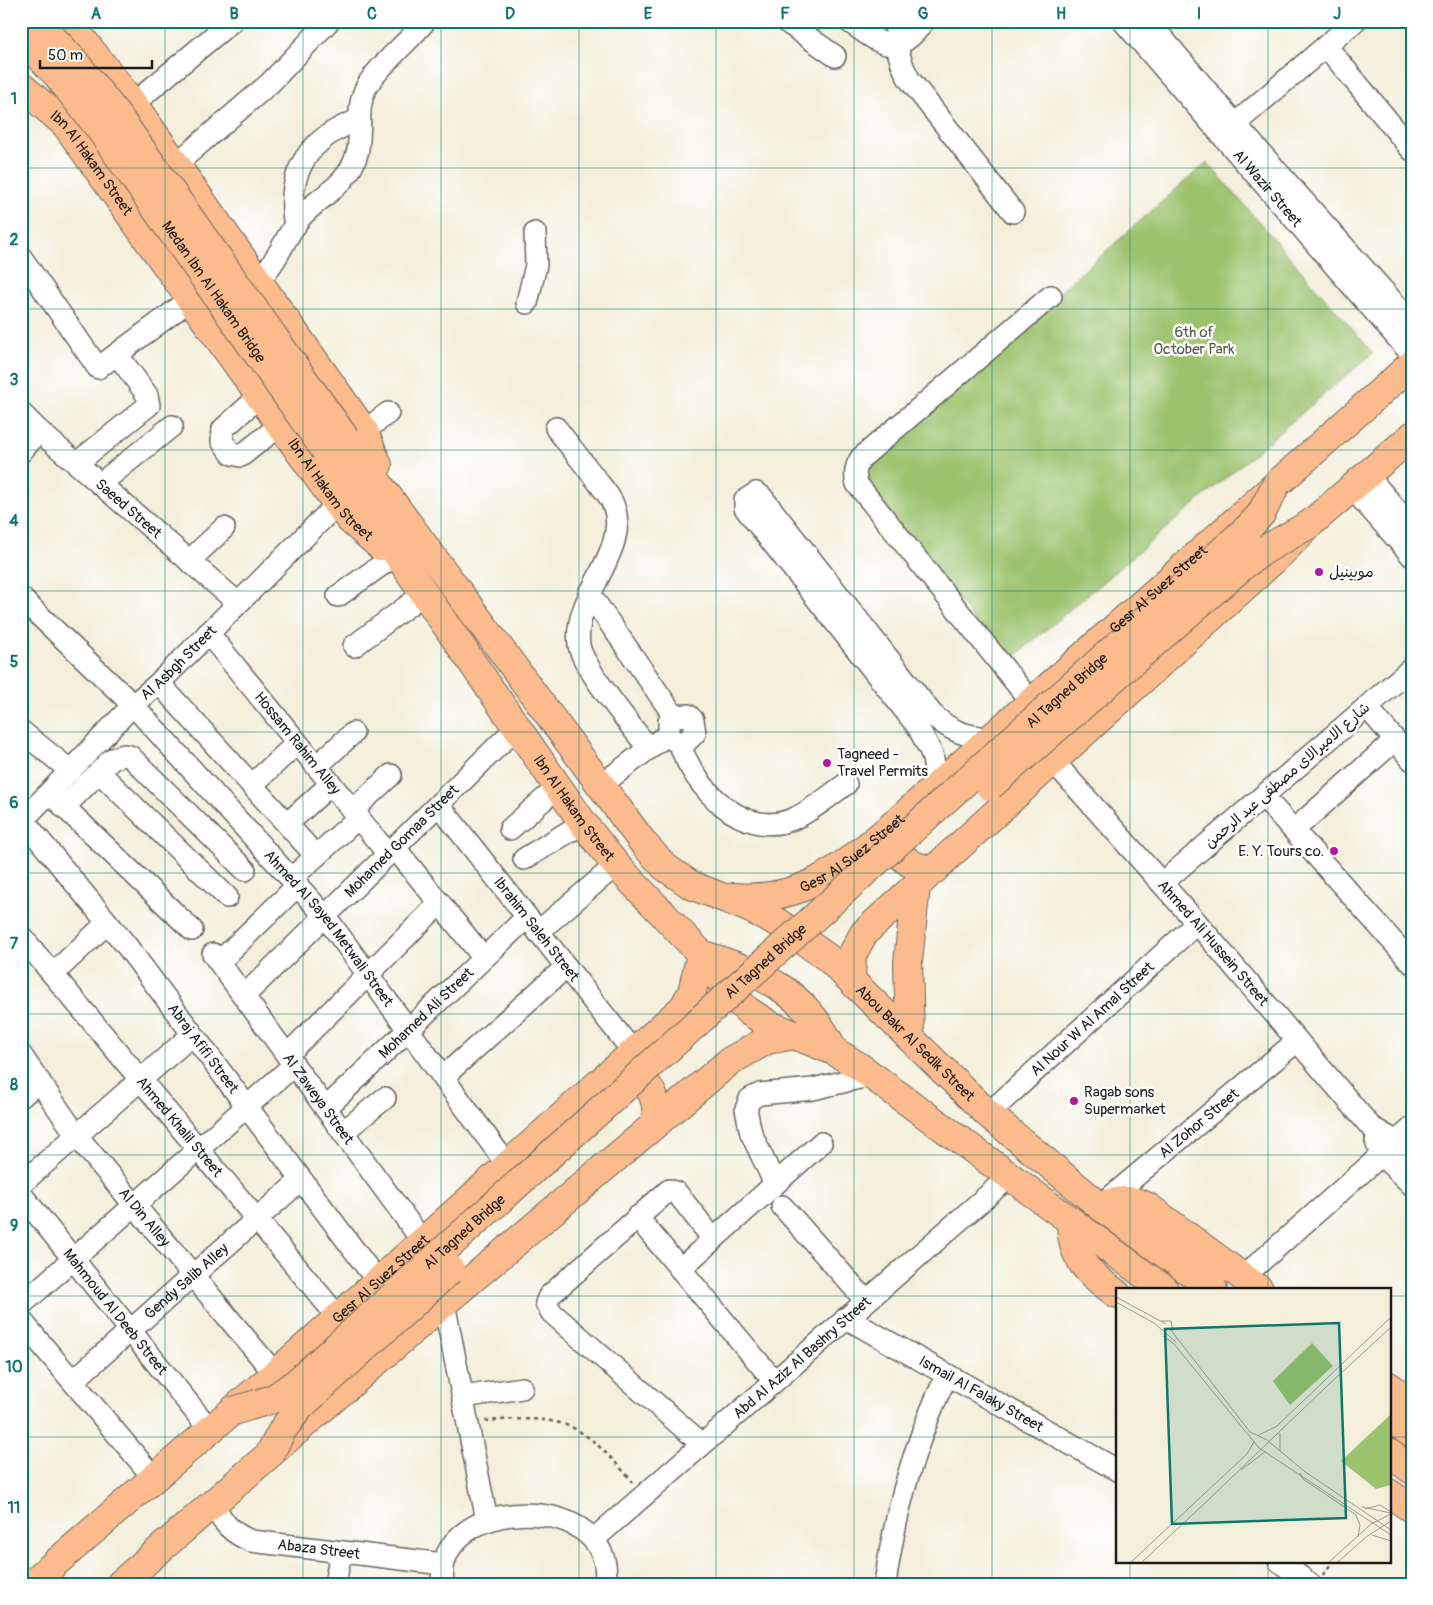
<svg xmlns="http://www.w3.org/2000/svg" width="1433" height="1605" font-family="Pangolin,'Playpen Sans Arabic',sans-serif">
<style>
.green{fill:#9bc26d;stroke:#5c6f44}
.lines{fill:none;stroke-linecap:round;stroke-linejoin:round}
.minor-casing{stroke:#67665f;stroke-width:24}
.major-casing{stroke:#67665f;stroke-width:30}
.path{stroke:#67665f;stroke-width:2.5;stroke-dasharray:4 4;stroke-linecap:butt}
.minor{stroke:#fff;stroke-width:21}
.major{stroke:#fbbb8d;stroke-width:28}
.major-bridge-casing{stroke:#67665f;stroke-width:30;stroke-linecap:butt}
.major-bridge{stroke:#fbbb8d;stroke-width:28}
.grid{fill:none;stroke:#0f766e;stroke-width:1;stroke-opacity:0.55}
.poi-dot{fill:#b5179e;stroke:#fff;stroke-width:2}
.labels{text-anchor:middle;stroke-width:5;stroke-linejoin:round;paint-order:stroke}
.street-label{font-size:15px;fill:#1c1c1c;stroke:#fff}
.park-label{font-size:15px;fill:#4f5e3c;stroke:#fff}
.poi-label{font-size:15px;fill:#1c1c1c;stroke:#fff;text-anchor:start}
.inset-road{fill:none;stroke:#9d9b8f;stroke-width:1}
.view{fill:#0f766e;fill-opacity:0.15;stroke:#0f766e;stroke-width:2.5}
.inset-edge{fill:none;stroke:#1c1c1c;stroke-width:2.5}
.neatline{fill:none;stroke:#0f766e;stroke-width:2}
.grid-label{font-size:16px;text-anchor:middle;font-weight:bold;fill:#0f766e}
</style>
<rect width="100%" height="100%" fill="#fff"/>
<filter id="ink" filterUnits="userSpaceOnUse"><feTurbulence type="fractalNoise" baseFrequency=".02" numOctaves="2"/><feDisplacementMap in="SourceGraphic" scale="10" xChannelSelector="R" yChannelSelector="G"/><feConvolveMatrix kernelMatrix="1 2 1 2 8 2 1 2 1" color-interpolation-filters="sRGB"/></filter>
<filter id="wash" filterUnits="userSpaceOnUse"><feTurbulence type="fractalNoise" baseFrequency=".0096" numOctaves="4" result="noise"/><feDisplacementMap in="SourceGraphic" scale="20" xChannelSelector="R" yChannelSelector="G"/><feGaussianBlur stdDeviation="1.12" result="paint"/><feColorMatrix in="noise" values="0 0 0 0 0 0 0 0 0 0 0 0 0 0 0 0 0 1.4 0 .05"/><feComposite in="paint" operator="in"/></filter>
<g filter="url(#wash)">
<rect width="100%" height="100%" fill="#f3efdb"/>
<polygon class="green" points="1207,162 1373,353 1007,663 870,486 867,471 871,459"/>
</g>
<g filter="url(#ink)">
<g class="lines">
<g class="minor-casing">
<g id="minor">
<polyline points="785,21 835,56"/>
<path d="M848,21C881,43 895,61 924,21"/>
<path id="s1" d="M1123,21L1412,355"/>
<polyline points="1148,21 1235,124 1412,323"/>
<path d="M896,30C896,49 900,63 909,79L1013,212"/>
<polyline points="1326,46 1412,150"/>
<polyline points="133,104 232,21"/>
<polyline points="1235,124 1355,21"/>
<polyline points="175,165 270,83 329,21"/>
<path d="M295,226C285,173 309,137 359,120"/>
<polyline points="21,257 98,368"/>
<path d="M258,280C278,262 284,238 300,218C319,196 346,187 356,157C364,135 354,108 367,86C379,65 409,42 425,21"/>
<polyline points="527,303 536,265 535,233"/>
<polyline points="105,363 191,299"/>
<polyline points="257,391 251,404 223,429 222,441 232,454 241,456 270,433 285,431"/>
<path id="s2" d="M21,413L39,431L238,603"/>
<path d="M556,428C570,446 584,464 598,482C603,489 610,496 613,504C632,550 572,595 579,645C582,667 633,728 649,749"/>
<polyline points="364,431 388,413"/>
<polyline points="21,452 39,431"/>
<polyline points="77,463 149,405 147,395 117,354"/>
<polyline points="1367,475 1412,528"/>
<polyline points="100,484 172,426"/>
<polyline points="1352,488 1412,556"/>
<polyline points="189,561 224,528"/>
<polyline points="589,593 674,716"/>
<polyline points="338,596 397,554"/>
<path id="s3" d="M21,598L133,705L325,916L508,1166"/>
<path id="s4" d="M208,633L388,854"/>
<polyline points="354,646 425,593"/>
<polyline points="159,683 316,856"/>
<path d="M1031,702L857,484C854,474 855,467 861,458L1051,296"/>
<polyline points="1367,707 1412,760"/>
<polyline points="21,731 71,771"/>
<path d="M679,742H686L695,733L693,720L688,715L674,716L669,721V734L673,740L679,742C693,786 743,842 795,818C813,810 830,795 846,784"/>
<path id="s5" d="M1054,762L1197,923L1371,1127L1397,1142L1412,1157"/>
<polyline points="317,766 353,733"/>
<polyline points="99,772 227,897"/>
<polyline points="252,785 297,743"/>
<polyline points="601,785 660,740"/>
<path d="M938,785L932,754L918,727L745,508V500L756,493L761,496L932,714C950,731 966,737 991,738"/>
<polyline points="1263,796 1412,963"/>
<polyline points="55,798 192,930"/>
<path id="s6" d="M439,805L634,1053"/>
<polyline points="64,807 112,759 124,755 130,756 245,870"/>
<polyline points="353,810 391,775"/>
<path id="s7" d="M23,820L126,945L378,1282"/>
<path id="s8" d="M21,822L133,705L159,683L337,504"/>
<polyline points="287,824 331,784"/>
<polyline points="510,829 558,787"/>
<polyline points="1294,830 1395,740"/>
<polyline points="395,848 483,957"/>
<polyline points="524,859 583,823"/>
<polyline points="292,878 359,817"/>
<polyline points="1162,883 1412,668"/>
<polyline points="538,932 616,865"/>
<path id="s9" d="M21,936L338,1317"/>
<path id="s10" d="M213,954L423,1242"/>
<polyline points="219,962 298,885"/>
<polyline points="53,974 107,923"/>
<path id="s11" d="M244,996L517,727"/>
<path id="s12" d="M21,1055L77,1136L275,1374"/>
<polyline points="287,1055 440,903"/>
<polyline points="443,1077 566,967"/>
<polyline points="21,1097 39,1081"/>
<path id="s13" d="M326,1108L527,917"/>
<path id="s14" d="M988,1114L1197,923"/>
<polyline points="343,1132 385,1098"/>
<polyline points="1376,1141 1381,1155 1412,1185"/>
<polyline points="21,1184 192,1035"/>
<polyline points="775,1184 751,1133 746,1109 750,1099 760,1094 813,1089 872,1075"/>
<path id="s15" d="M21,1194L210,1430"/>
<polyline points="782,1206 866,1301"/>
<path id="s16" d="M1100,1206L1297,1041"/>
<polyline points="637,1217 774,1381"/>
<polyline points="680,1269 821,1143"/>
<polyline points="1243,1277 1412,1128"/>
<polyline points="444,1303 487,1521"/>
<polyline points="21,1305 294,1065"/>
<path id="s17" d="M846,1318L1117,1470"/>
<polyline points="21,1320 154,1478"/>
<path id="s18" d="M73,1381L301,1180"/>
<polyline points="463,1397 522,1388"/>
<polyline points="702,1444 552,1313 546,1303 549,1296 669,1190 677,1193 713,1239"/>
<path id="s19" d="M214,1502C220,1522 232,1533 251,1541L443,1564"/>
<path id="s20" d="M594,1539L1010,1176"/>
<polyline points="1279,1561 1310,1584"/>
<polyline points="335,1584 341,1552"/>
<path d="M443,1584C431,1493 619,1489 605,1584"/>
<path d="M885,1584C895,1511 915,1441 947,1375"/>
</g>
</g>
<g class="major-casing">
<g id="major">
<polyline points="68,21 133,104 364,431 378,465"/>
<path id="s21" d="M21,86L66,125L337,504L350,520L380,546"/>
<path id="s22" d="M345,438L644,844L665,867L691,885L749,908L777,922L828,958L988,1114L1100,1206L1213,1289"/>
<path id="s23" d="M325,450L583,823L616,865L701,954L729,992L748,1011L770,1025L834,1051L860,1067L1164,1289"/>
<path d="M892,826C893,853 907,868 934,870"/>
<path id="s24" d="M734,897C803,903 842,867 892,826L1412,364"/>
<path d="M701,954C762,974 804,989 834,1051"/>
<polyline points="851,979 852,955 864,933 1278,556 1310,524 1412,436"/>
<polyline points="910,1038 908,962 916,886"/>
<path d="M614,1075C645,1069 661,1097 655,1124"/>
<path d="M1100,1206C1117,1200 1131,1198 1148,1207L1259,1289"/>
<path d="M1071,1221C1071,1259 1088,1273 1117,1294"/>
<polyline points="1389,1386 1412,1403"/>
<polyline points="1389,1417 1412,1434"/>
<polyline points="1389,1453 1412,1470"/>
<polyline points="1389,1493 1412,1509"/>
<path id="s25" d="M31,1584L275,1374L683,1008L692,992L701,954"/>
<polyline points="120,1584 444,1303 730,1061 767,1040 795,1035"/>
</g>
</g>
<g class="path">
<path d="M485,1421C567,1415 579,1421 633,1482"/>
<polyline points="1323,1575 1333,1561"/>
</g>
<use href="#minor" class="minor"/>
<use href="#major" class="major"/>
<g class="major-bridge-casing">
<g id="major-bridge">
<polyline points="37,21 75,62 117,115 345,438"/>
<path id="s26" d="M21,37L58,76L99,128L325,450"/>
<polyline points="990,786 1245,564 1266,549 1310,524"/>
<path id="s27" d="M233,1411L273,1399L296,1383L1249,527L1261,514L1277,483"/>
<polyline points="270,1453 283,1429 300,1407 450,1270"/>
</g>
</g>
<use href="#major-bridge" class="major-bridge"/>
</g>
</g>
<path class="grid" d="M165,21V1584M303,21V1584M441,21V1584M579,21V1584M716,21V1584M854,21V1584M992,21V1584M1130,21V1289M1268,21V1289M21,168H1412M21,309H1412M21,450H1412M21,591H1412M21,732H1412M21,873H1412M21,1014H1412M21,1155H1412M21,1296H1117M1389,1296H1412M21,1437H1117M1389,1437H1412M1130,1561V1584M1268,1561V1584"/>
<g class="poi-dot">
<circle cx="1319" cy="572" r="5"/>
<circle cx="827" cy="763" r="5"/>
<circle cx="1334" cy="851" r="5"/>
<circle cx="1074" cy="1101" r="5"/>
</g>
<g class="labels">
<g class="street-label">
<text dy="5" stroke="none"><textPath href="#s21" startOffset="105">Ibn Al Hakam Street</textPath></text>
<text dy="5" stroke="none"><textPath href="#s1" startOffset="221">Al Wazir Street</textPath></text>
<text dy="5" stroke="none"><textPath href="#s26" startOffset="320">Medan Ibn Al Hakam Bridge</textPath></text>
<text dy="5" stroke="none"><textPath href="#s21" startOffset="510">Ibn Al Hakam Street</textPath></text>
<text dy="5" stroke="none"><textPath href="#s2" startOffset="144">Saeed Street</textPath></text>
<text dy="5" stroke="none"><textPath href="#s24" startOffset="535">Gesr Al Suez Street</textPath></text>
<text dy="5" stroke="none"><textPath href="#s8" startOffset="224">Al Asbgh Street</textPath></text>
<text dy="5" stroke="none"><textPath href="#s27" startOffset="1106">Al Tagned Bridge</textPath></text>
<text dy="5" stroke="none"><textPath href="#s4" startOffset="142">Hossam Rahim Alley</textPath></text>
<text transform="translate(1287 775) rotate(-41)" y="5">شارع الاميرالاى مصطفى عبد الرحمن</text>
<text dy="5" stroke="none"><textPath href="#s23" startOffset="436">Ibn Al Hakam Street</textPath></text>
<text dy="5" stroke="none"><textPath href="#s11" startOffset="221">Mohamed Gomaa Street</textPath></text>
<text dy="5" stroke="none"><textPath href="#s24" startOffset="130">Gesr Al Suez Street</textPath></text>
<text dy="5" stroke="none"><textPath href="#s3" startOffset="452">Ahmed Al Sayed Metwali Street</textPath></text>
<text dy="5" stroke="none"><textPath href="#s6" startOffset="158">Ibrahim Saleh Street</textPath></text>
<text dy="5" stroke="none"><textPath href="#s5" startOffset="241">Ahmed Ali Hussein Street</textPath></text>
<text dy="5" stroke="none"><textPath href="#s27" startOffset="701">Al Tagned Bridge</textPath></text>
<text dy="5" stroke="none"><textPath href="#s13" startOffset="138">Mohamed Ali Street</textPath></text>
<text dy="5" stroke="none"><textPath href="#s14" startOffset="141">Al Nour W Al Amal Street</textPath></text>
<text dy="5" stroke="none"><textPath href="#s22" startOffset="845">Abou Bakr Al Sedik Street</textPath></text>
<text dy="5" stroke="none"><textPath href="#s7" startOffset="291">Abraj Afifi Street</textPath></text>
<text dy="5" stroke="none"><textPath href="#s10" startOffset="179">Al Zaweya Street</textPath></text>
<text dy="5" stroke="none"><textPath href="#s16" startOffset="129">Al Zohor Street</textPath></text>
<text dy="5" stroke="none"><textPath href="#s9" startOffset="248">Ahmed Khalil Street</textPath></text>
<text dy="5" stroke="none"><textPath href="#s12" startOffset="204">Al Din Alley</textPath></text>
<text dy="5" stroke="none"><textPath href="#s27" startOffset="296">Al Tagned Bridge</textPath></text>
<text dy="5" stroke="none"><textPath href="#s18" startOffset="151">Gendy Salib Alley</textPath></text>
<text dy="5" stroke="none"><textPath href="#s25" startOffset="464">Gesr Al Suez Street</textPath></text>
<text dy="5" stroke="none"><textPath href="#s15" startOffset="151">Mahmoud Al Deeb Street</textPath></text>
<text dy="5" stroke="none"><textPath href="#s20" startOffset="276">Abd Al Aziz Al Bashry Street</textPath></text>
<text dy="5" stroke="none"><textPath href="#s17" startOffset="155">Ismail Al Falaky Street</textPath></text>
<text dy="5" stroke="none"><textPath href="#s19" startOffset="124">Abaza Street</textPath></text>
</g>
<g class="park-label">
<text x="1194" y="337">6th of<tspan x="1194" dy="17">October Park</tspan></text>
</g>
<g class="poi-label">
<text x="1329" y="577">موبينيل</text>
<text x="837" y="759">Tagneed -<tspan x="837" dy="17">Travel Permits</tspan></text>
<text x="1324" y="856" text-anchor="end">E. Y. Tours co.</text>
<text x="1084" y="1097">Ragab sons<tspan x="1084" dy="17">Supermarket</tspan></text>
</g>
</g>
<g transform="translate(1116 1288)">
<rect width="275" height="275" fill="#f3efdb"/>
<path d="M196,55L217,78L174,117L157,93ZM275,126V197L260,201L225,173Z" fill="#9bc26d"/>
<path class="inset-road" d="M0,9L50,36M0,14L38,35L60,54M45,33H55L57,43M54,41L134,144L151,152L188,183L275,242M47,48L58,56L143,160L275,247M209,100L275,39M143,147L161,138L275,29M164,163V145M125,182L150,163M184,185L187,191L240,227L244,237L242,249M88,216L210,99M246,219L275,225M249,221L264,217L275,224M256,247L275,253M15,274L131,166L138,154M26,274L89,215M213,274L255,236L275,226M222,274L250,249L275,233"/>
<path class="view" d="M223,35L230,230L56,236L49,41Z"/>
<rect width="275" height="275" class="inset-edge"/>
</g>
<rect width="1433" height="1605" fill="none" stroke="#fff" stroke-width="55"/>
<path d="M40 60v8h112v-8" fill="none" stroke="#1c1c1c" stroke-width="2.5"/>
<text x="48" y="60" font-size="15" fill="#1c1c1c" stroke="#ffffff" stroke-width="4" paint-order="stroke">50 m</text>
<rect x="28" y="28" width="1378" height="1550" class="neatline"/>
<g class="grid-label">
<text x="96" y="19">A</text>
<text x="234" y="19">B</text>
<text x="372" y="19">C</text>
<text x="510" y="19">D</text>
<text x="648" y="19">E</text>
<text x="785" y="19">F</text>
<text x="923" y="19">G</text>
<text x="1061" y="19">H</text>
<text x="1199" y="19">I</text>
<text x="1337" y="19">J</text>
<text x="14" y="104">1</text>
<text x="14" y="245">2</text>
<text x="14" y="385">3</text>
<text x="14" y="526">4</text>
<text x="14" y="667">5</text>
<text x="14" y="808">6</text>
<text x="14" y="949">7</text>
<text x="14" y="1090">8</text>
<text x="14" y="1231">9</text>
<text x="14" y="1372">10</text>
<text x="14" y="1513">11</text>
</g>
</svg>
